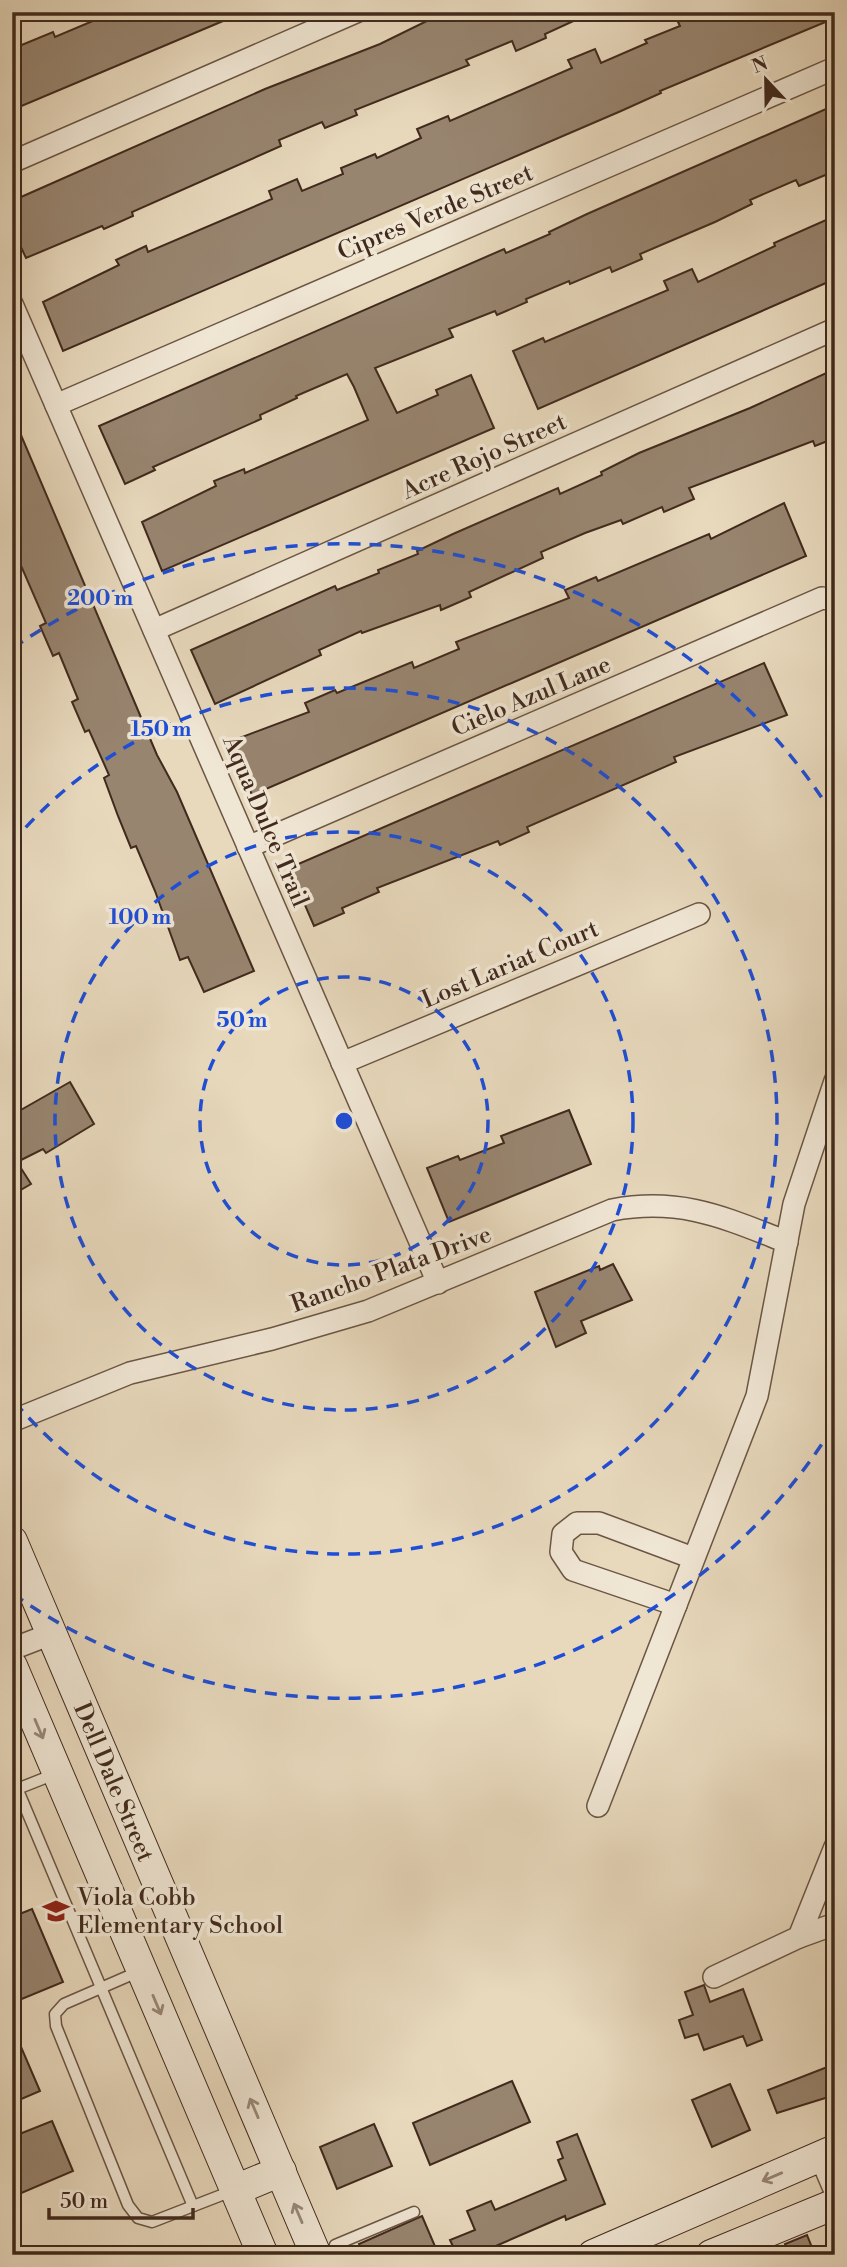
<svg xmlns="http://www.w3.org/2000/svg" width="847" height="2267" font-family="'Libre Bodoni',serif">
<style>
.building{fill:#988570;stroke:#412a1d;stroke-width:2}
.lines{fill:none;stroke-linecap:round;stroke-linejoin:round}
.service-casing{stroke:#6b5645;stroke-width:13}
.minor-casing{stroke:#6b5645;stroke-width:24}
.secondary-casing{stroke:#412a1d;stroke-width:32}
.service{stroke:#f0e6d4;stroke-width:10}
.minor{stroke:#f0e6d4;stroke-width:21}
.secondary{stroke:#f0e6d4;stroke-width:30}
.oneway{stroke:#988878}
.ring{fill:none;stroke:#1d4ed8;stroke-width:3.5;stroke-dasharray:12 9}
.labels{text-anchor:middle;stroke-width:7;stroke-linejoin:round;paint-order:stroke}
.street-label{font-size:24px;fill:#412a1d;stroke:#f0e6d4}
.poi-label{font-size:24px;fill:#412a1d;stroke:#f0e6d4;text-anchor:start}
.centre{fill:#1d4ed8;stroke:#f0e6d4;stroke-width:3.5}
.ring-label{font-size:21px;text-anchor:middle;font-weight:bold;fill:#1d4ed8;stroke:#f0e6d4;stroke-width:7;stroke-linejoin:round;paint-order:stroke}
</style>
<rect width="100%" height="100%" fill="#e8d9bd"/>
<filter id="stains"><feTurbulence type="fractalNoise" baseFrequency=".00286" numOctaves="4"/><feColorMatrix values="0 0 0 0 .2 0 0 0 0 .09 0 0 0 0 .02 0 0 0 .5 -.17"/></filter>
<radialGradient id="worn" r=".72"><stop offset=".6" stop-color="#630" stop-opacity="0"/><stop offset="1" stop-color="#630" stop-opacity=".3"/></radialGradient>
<g class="building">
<polygon points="97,12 242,12 242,13 12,110 12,49 53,32 55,37 100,18"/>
<polygon points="445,12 593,12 545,34 546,38 516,51 512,41 466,60 469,65 355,110 357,115 325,128 322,122 279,140 281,146 132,212 133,216 104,229 102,226 26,258 20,245 12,248 12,201 265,89 380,44"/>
<polygon points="701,12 835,12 835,18 660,91 661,93 621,111 63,351 43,302 119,265 116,260 146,246 148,252 272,199 269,191 297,179 302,191 343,174 341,168 375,154 377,158 421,138 417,129 448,116 450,121 572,68 568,60 595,49 601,63 647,43 645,40 680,26 678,22"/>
<polygon points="835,105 835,171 799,186 796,180 750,200 752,204 715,222 640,254 642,259 612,272 610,267 570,284 569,281 526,299 527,302 497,315 495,311 449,329 453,337 375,368 397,413 438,395 436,390 471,375 494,428 162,571 142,522 216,486 214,481 244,469 245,473 368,420 354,387 347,374 296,396 297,398 260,415 261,419 153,467 155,470 125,484 99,426 504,249 506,253 550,234 549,232 587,214"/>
<polygon points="835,216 835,279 538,409 513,351 543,338 545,342 668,290 664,281 692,269 698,282 775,246 774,243"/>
<polygon points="835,369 835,438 815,446 813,441 689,488 694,499 664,512 662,507 623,524 621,520 585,533 541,552 543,558 469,592 471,597 441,610 440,605 362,633 361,631 319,650 321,655 215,704 191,650 335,586 337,590 379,573 378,570 418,554 417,551 453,534 558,488 560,494 602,475 601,472 639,453 750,408"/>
<polygon points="12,414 157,755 177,792 254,971 204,992 188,957 180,960 155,891 136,846 131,848 118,816 104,778 109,775 89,730 85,732 72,702 78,699 59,653 53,656 40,626 46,623 19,561 12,564"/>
<polygon points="784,503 806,556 252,795 234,754 239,752 234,740 309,712 305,703 335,690 337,693 412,662 414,668 459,649 456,642 569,598 565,590 596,577 598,581 709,534 711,539"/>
<polygon points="764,663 787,715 674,757 676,762 527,827 529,832 500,845 498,841 377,888 379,892 342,908 344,913 314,926 289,868"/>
<polygon points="70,1082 94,1124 46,1153 43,1149 17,1162 31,1184 12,1195 12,1115"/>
<polygon points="569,1110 591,1164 449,1222 427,1168 458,1156 460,1160 504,1143 501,1136"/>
<polygon points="613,1264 632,1300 581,1321 586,1333 556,1347 535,1292 599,1266 600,1270"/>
<polygon points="32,1909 63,1982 12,2003 12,1917"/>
<polygon points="704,1985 710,2002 743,1989 762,2040 747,2046 743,2036 704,2050 698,2034 685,2038 679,2020 693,2015 685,1992"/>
<polygon points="12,2026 40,2091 12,2103"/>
<polygon points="835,2064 835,2095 777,2113 768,2090"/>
<polygon points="512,2081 530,2122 430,2165 413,2123"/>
<polygon points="730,2084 750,2130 712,2147 692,2100"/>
<polygon points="52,2121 73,2171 12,2197 12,2137"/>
<polygon points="374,2124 392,2166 337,2189 320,2147"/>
<polygon points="577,2134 605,2204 566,2220 565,2216 475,2255 457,2255 450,2240 475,2230 467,2211 491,2201 495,2210 566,2180 558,2160 563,2158 557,2142"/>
<polygon points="422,2216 437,2251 428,2255 364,2255 359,2244"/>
<polygon points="807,2235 815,2255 789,2255 785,2244"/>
</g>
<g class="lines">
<g class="service-casing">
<g id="service">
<polyline points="12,1776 193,2206"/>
<polyline points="12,1791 55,1774"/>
<polyline points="140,1971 64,2004 55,2014 56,2026 128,2205 138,2218 152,2222 232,2191"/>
<polyline points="339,2255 335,2245 414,2212"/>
</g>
</g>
<g class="minor-casing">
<g id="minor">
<polyline points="12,162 356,12"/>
<polyline points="12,304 438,1283"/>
<polyline points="56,405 835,68"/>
<polyline points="154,630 835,329"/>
<polyline points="248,847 822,598 835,600"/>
<polyline points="342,1063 699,914"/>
<path d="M12,1421L130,1373L272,1339L368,1311L612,1210C681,1197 725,1218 787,1242"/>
<polyline points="676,1605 573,1570 561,1552 563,1534 577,1523 599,1523 693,1558"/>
<polyline points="12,1649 51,1634"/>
<polyline points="598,1806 757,1396 794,1204 835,1081"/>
<polyline points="799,1937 835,1924"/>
<polyline points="714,1977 799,1937 835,1847"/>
<polyline points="820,2156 835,2191"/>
</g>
</g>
<g class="secondary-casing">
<g id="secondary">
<polyline points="12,1541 316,2255"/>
<polyline points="12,1666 263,2255"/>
<polyline points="235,2190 281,2171"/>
<polyline points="593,2255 835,2150"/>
<polyline points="711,2255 835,2204"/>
</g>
</g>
<use href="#service" class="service"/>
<use href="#minor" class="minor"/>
<use href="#secondary" class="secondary"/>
</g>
<defs><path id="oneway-shaft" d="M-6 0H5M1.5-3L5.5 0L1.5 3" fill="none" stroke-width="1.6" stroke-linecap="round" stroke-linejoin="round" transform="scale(1.75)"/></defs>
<g class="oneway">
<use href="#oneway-shaft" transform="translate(39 1729) rotate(67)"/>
<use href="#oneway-shaft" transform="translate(157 2005) rotate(67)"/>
<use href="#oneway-shaft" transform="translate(254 2108) rotate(-113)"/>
<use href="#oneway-shaft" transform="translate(772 2177) rotate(157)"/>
<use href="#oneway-shaft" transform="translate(298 2213) rotate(-113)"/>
</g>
<g class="ring">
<circle cx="344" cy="1121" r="144"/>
<circle cx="344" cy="1121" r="289"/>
<path d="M12 843A433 433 0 1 1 12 1399"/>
<path d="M833 1427A577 577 0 0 1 13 1594M13 648A577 577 0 0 1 833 815"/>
</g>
<defs>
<g id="school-bare" transform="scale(2.1)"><path d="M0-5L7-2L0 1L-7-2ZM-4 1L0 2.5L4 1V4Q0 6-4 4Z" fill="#8f2418" stroke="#f0e6d4" stroke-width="2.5" paint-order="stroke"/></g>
</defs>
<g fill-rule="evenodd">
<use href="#school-bare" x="56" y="1911"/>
</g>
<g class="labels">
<g class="street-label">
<text transform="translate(435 212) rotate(-23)" y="8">Cipres Verde Street</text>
<text transform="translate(484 456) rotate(-24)" y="8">Acre Rojo Street</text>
<text transform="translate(531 696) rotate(-23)" y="8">Cielo Azul Lane</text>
<text transform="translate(266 821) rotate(67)" y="8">Aqua Dulce Trail</text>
<text transform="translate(510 964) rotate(-23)" y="8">Lost Lariat Court</text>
<text transform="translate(391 1269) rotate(-20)" y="8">Rancho Plata Drive</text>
<text transform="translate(114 1782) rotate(67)" y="8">Dell Dale Street</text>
</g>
<g class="poi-label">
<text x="77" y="1905">Viola Cobb<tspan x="77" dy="28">Elementary School</tspan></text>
</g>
</g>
<circle cx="344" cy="1121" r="10" class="centre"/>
<g class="ring-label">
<text x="100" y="605">200 m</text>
<text x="161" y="736">150 m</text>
<text x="140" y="924">100 m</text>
<text x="242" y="1027">50 m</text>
</g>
<rect width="847" height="2267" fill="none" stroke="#e8d9bd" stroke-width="42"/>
<rect x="14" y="14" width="819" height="2239" fill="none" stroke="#412a1d" stroke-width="3.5"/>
<rect x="21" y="21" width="805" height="2225" fill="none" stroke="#412a1d" stroke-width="2"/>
<g transform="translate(766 80) rotate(338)" stroke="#f0e6d4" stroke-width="5" paint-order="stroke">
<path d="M0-5L12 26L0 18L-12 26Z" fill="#412a1d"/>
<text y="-10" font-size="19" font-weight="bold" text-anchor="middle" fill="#412a1d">N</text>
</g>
<path d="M49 2208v10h144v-10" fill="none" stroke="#412a1d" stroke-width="3.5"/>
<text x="60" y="2208" font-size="21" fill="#412a1d" stroke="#f0e6d4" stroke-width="5" paint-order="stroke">50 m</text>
<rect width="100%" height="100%" filter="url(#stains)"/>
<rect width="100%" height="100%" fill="url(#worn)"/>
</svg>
